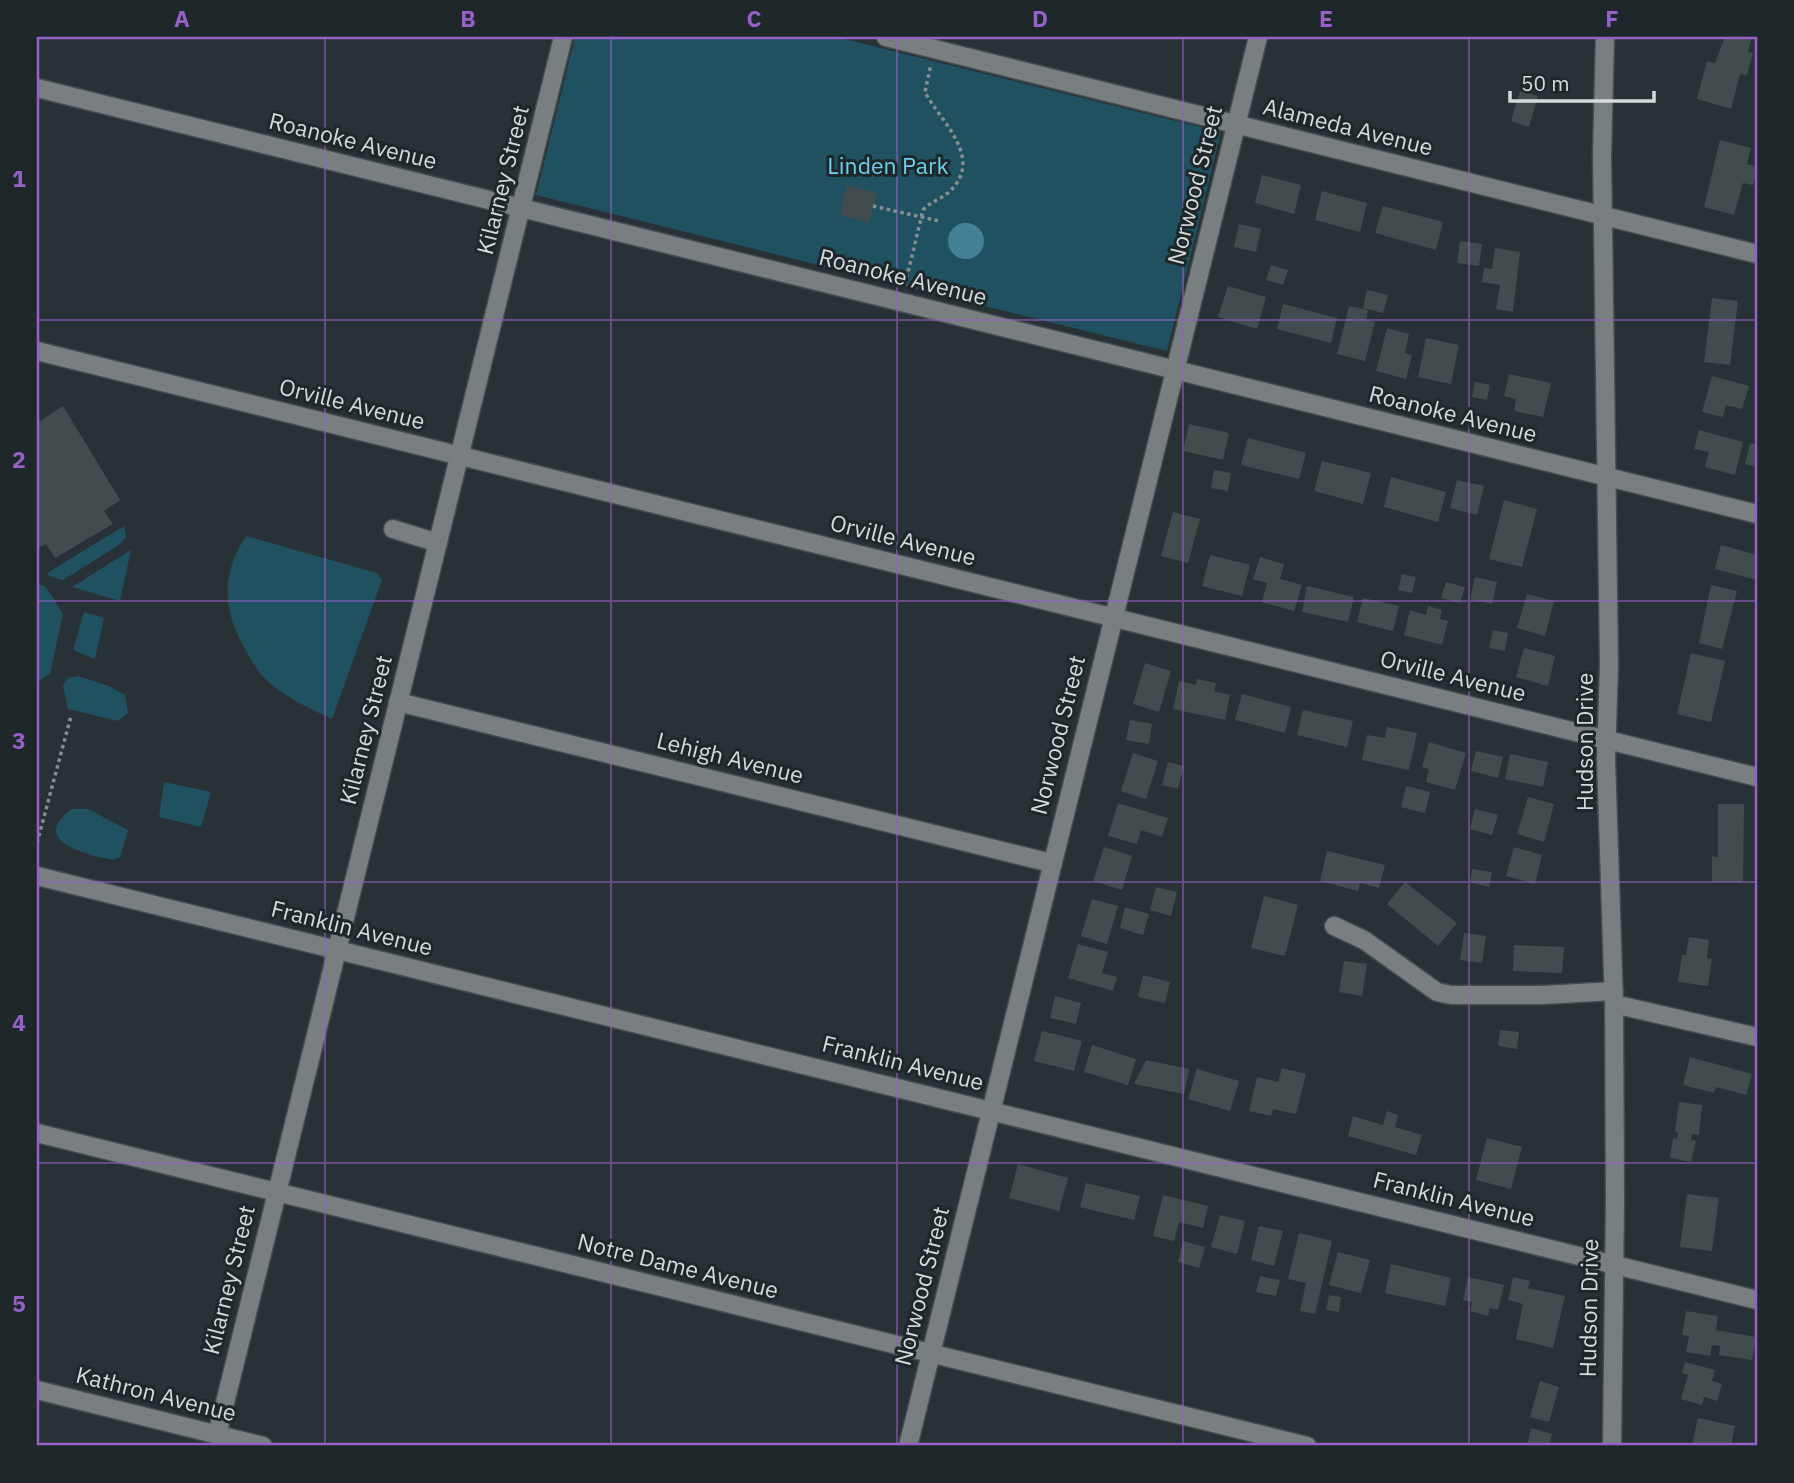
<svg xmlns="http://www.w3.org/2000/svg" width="1794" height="1483" font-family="'IBM Plex Sans',sans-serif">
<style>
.green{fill:#205160}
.water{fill:#448195}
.building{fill:#424c4f}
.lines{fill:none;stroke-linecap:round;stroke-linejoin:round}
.minor-casing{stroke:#444c50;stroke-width:21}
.path{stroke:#878e91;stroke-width:3.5;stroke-dasharray:3.5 3.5;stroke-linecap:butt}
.minor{stroke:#797e80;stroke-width:18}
.grid{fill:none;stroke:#9660c8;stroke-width:2;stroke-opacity:0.55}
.labels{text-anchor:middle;stroke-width:6;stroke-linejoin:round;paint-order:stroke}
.street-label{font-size:23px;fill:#d5dadc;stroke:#1e282b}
.park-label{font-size:23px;fill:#6fceed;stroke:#1e282b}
.neatline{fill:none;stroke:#9660c8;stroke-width:2.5}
.grid-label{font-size:23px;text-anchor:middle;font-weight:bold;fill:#9660c8}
</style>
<rect width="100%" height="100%" fill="#283135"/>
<g class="green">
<polygon points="575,37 836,37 1221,132 1167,351 536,195"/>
<polygon points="124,526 126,537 119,545 63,580 49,576 47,573"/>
<path d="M246,536L377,573L382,580L332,719C313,710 293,701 276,688C262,678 254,665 246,651C223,611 220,576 246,536Z"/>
<polygon points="131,550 120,601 72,587"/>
<polygon points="37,583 46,587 63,614 50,674 37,682"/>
<polygon points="84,612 104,618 95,659 73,650"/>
<polygon points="78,676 109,686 125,695 128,713 118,721 68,709 63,686 68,678"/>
<polygon points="164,782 211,792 201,827 159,817"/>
<path d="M72,809H88L128,830L120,857L113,860C89,855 27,842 72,809Z"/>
</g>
<circle class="water" cx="966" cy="241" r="18"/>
<g class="building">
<polygon points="1725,37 1752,37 1748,52 1753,53 1747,75 1740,74 1731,109 1697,99 1707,61 1715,63"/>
<polygon points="1520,91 1538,96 1529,127 1511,121"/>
<polygon points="1720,140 1751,148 1747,164 1757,167 1753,185 1743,183 1734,215 1704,207"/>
<polygon points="1262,175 1301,185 1294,214 1255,203"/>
<polygon points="847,185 877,193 869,223 840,215"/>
<polygon points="1322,191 1367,203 1360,232 1315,220"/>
<polygon points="1383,206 1443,222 1436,250 1375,233"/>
<polygon points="1239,224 1261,229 1256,252 1234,247"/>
<polygon points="1460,241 1482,244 1479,266 1457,263"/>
<polygon points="1495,248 1520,252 1513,312 1496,309 1500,285 1482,282 1484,268 1492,269"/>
<polygon points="1271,265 1288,270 1283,285 1266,280"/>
<polygon points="1228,286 1266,297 1257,329 1218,317"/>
<polygon points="1367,290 1388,295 1383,313 1363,308"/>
<polygon points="1712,298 1738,301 1730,365 1704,362"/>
<polygon points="1283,304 1337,318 1331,343 1277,329"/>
<polygon points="1349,306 1368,310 1366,320 1375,322 1365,361 1337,354"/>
<polygon points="1387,328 1409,334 1405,353 1412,355 1406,379 1376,371"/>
<polygon points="1426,338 1459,345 1451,384 1418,377"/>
<polygon points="1509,374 1551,383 1543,417 1514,411 1516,399 1504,396"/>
<polygon points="1712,376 1749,386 1742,409 1726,405 1723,417 1702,412"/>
<polygon points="1475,382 1490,385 1487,400 1472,397"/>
<polygon points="63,406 120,500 104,511 113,524 55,558 46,544 37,548 37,423"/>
<polygon points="1189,424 1229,433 1223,460 1183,451"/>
<polygon points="1699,430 1743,442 1735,475 1705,467 1709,452 1694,449"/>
<polygon points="1248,438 1306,453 1299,479 1241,465"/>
<polygon points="1750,443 1757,444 1757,467 1745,464"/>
<polygon points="1322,461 1371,473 1363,504 1314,491"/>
<polygon points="1214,470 1231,473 1228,491 1211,488"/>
<polygon points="1391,477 1446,492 1438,522 1384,507"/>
<polygon points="1457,480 1484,486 1477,515 1450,508"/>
<polygon points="1504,500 1537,509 1522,567 1489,559"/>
<polygon points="1173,512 1200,519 1188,563 1161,556"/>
<polygon points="1721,545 1757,555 1757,580 1715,569"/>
<polygon points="1210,555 1250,565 1242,596 1202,586"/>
<polygon points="1260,557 1284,564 1280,579 1302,585 1294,611 1262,602 1267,583 1253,579"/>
<polygon points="1402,574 1416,577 1412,593 1398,590"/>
<polygon points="1475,577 1497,582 1492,604 1470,599"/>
<polygon points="1446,582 1465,587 1460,603 1441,598"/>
<polygon points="1711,585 1737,591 1722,649 1699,643"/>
<polygon points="1307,586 1354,597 1348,622 1302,612"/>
<polygon points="1527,594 1554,601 1545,636 1517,628"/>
<polygon points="1363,598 1399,606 1393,631 1357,622"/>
<polygon points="1428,606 1442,610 1440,619 1448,621 1442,645 1404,635 1410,610 1426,615"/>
<polygon points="1493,630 1508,633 1505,651 1489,648"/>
<polygon points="1524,648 1555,656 1548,686 1516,677"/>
<polygon points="1691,653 1725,661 1711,722 1677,714"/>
<polygon points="1145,663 1171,671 1159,712 1133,704"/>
<polygon points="1197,679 1216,683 1214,691 1230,695 1225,720 1173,709 1179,681 1196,685"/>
<polygon points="1242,694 1291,707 1285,733 1235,720"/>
<polygon points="1303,710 1353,721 1347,747 1297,735"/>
<polygon points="1130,720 1152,724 1149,744 1126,740"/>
<polygon points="1387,727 1417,733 1409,770 1362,760 1367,735 1385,738"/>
<polygon points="1429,742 1466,753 1455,790 1426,782 1429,769 1422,767"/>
<polygon points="1476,751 1503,757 1498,778 1471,771"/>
<polygon points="1133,753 1158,761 1146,799 1121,791"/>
<polygon points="1510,754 1548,762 1543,787 1505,779"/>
<polygon points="1168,762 1184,766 1178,789 1162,785"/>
<polygon points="1406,786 1430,792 1425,813 1401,807"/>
<polygon points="1528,797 1554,804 1544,842 1517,834"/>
<polygon points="1118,803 1168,818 1162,837 1141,830 1137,844 1108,836"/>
<polygon points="1718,804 1744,804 1743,882 1712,882 1712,856 1718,858"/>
<polygon points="1475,809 1498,815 1492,835 1470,829"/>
<polygon points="1104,847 1132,856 1122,890 1093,881"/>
<polygon points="1514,847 1542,855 1535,884 1506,876"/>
<polygon points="1327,851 1385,865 1379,888 1360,883 1358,891 1320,881"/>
<polygon points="1472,869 1492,872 1489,887 1470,882"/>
<polygon points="1405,882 1457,923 1438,946 1387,904"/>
<polygon points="1156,887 1177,892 1171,916 1150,910"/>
<polygon points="1264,896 1298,905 1285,956 1251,948"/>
<polygon points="1092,899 1118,906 1107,944 1081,936"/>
<polygon points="1125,907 1149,914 1143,935 1120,928"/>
<polygon points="1464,933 1486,936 1482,963 1460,960"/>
<polygon points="1689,937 1709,940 1707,958 1712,959 1708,986 1678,982 1682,955 1686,955"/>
<polygon points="1078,944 1108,952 1102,973 1117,977 1113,991 1068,978"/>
<polygon points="1514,945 1564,947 1562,973 1513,971"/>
<polygon points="1344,961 1367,964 1362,996 1339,992"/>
<polygon points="1143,975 1170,982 1165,1003 1138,997"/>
<polygon points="1055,996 1081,1003 1076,1024 1050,1018"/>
<polygon points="1500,1030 1519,1032 1517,1049 1498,1046"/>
<polygon points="1042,1031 1082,1041 1074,1071 1034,1061"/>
<polygon points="1092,1045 1136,1059 1128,1085 1084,1072"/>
<polygon points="1690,1057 1752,1074 1746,1095 1716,1087 1714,1093 1683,1085"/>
<polygon points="1146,1060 1189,1069 1184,1094 1134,1084"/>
<polygon points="1282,1068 1306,1074 1296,1114 1273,1109 1271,1116 1249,1111 1257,1077 1278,1082"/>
<polygon points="1197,1069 1239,1081 1230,1111 1188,1099"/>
<polygon points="1679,1102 1702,1105 1699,1135 1692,1134 1691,1140 1696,1141 1691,1162 1670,1158 1673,1138 1677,1139 1678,1132 1675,1131"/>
<polygon points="1387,1111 1398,1115 1395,1127 1422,1135 1416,1155 1348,1136 1353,1116 1383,1125"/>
<polygon points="1487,1138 1522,1147 1511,1189 1476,1180"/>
<polygon points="1018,1164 1068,1178 1059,1211 1009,1198"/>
<polygon points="1086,1183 1140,1196 1134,1220 1080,1207"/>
<polygon points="1687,1194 1719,1198 1712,1251 1680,1247"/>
<polygon points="1163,1195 1208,1206 1203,1228 1179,1222 1174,1241 1153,1236"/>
<polygon points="1220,1215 1245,1221 1237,1254 1211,1247"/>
<polygon points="1259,1226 1283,1231 1274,1266 1251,1260"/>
<polygon points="1299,1233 1332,1241 1315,1314 1300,1311 1306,1283 1288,1279"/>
<polygon points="1183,1241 1205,1247 1199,1268 1178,1262"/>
<polygon points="1338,1252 1370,1260 1361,1293 1329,1285"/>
<polygon points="1391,1264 1451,1278 1445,1306 1385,1293"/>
<polygon points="1260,1276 1280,1280 1276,1296 1256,1292"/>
<polygon points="1468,1277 1504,1285 1498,1310 1490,1308 1488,1316 1470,1311 1472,1302 1463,1300"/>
<polygon points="1513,1277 1530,1281 1528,1288 1565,1296 1553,1348 1516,1339 1523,1304 1508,1300"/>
<polygon points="1329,1295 1341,1297 1339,1312 1326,1310"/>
<polygon points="1686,1311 1718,1316 1716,1330 1756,1337 1752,1360 1719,1355 1720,1346 1712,1345 1710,1356 1686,1352 1689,1336 1682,1335"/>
<polygon points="1685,1362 1715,1370 1712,1381 1722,1384 1717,1401 1704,1397 1702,1405 1681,1399 1688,1375 1682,1373"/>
<polygon points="1540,1381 1559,1387 1549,1422 1530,1417"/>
<polygon points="1698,1418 1735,1426 1731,1446 1692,1445"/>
<polygon points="1531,1428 1552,1434 1549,1446 1527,1446"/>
</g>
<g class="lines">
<g class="minor-casing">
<g id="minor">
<polyline points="886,37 1757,254"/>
<polyline points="1605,37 1602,155 1609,665 1606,759 1614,1004 1615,1200 1612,1446"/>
<polyline points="37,88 1757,514"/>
<polyline points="37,351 1757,777"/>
<polyline points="393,529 438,543"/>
<polyline points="398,702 1051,863"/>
<polyline points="37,876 1757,1300"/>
<polyline points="1334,926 1364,940 1437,992 1451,995 1543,995 1614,991"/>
<polyline points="1614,1004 1757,1037"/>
<polyline points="37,1133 1307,1446"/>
<polyline points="37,1390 263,1446"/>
<polyline points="217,1435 563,37"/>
<polyline points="908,1446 1258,37"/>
</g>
</g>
<g class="path">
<polyline points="873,206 939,221"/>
<path d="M905,285L923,210C931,201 942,199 950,191C985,157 939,120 925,92L931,64"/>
<polyline points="37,843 71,716"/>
</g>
<use href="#minor" class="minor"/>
</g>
<path class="grid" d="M325,37V1446M611,37V1446M897,37V1446M1183,37V1446M1469,37V1446M37,320H1757M37,601H1757M37,882H1757M37,1163H1757"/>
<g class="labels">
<g class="street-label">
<text transform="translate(1348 127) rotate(14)" y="8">Alameda Avenue</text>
<text transform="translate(353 141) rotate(14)" y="8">Roanoke Avenue</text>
<text transform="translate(503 180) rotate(-76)" y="8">Kilarney Street</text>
<text transform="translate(1195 185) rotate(-76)" y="8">Norwood Street</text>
<text transform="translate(903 277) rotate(14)" y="8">Roanoke Avenue</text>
<text transform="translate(352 404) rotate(14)" y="8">Orville Avenue</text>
<text transform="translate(1453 414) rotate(14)" y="8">Roanoke Avenue</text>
<text transform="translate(903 540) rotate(14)" y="8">Orville Avenue</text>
<text transform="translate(1453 676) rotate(14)" y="8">Orville Avenue</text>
<text transform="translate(366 730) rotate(-76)" y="8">Kilarney Street</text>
<text transform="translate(1058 735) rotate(-76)" y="8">Norwood Street</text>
<text transform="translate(1585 742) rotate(-90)" y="8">Hudson Drive</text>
<text transform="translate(730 758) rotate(14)" y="8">Lehigh Avenue</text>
<text transform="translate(352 928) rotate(14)" y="8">Franklin Avenue</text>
<text transform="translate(903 1063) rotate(14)" y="8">Franklin Avenue</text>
<text transform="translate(1454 1199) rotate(14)" y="8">Franklin Avenue</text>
<text transform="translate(678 1266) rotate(14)" y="8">Notre Dame Avenue</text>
<text transform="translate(229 1280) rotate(-76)" y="8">Kilarney Street</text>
<text transform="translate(922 1286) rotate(-76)" y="8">Norwood Street</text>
<text transform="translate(1589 1308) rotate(-89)" y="8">Hudson Drive</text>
<text transform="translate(156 1394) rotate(14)" y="8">Kathron Avenue</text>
</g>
<g class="park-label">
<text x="888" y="174">Linden Park</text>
</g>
</g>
<rect width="1794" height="1483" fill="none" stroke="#1e282b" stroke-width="77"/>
<path d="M1510 91v10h144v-10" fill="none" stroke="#d5dadc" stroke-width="3.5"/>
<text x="1521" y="91" font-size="21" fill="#d5dadc" stroke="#1e282b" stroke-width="5" paint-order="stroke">50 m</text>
<rect x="38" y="38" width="1718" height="1406" class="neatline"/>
<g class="grid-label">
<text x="182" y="27">A</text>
<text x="468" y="27">B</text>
<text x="754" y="27">C</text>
<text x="1040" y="27">D</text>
<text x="1326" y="27">E</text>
<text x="1612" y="27">F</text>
<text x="19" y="187">1</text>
<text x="19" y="468">2</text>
<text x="19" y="749">3</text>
<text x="19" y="1031">4</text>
<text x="19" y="1312">5</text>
</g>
</svg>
